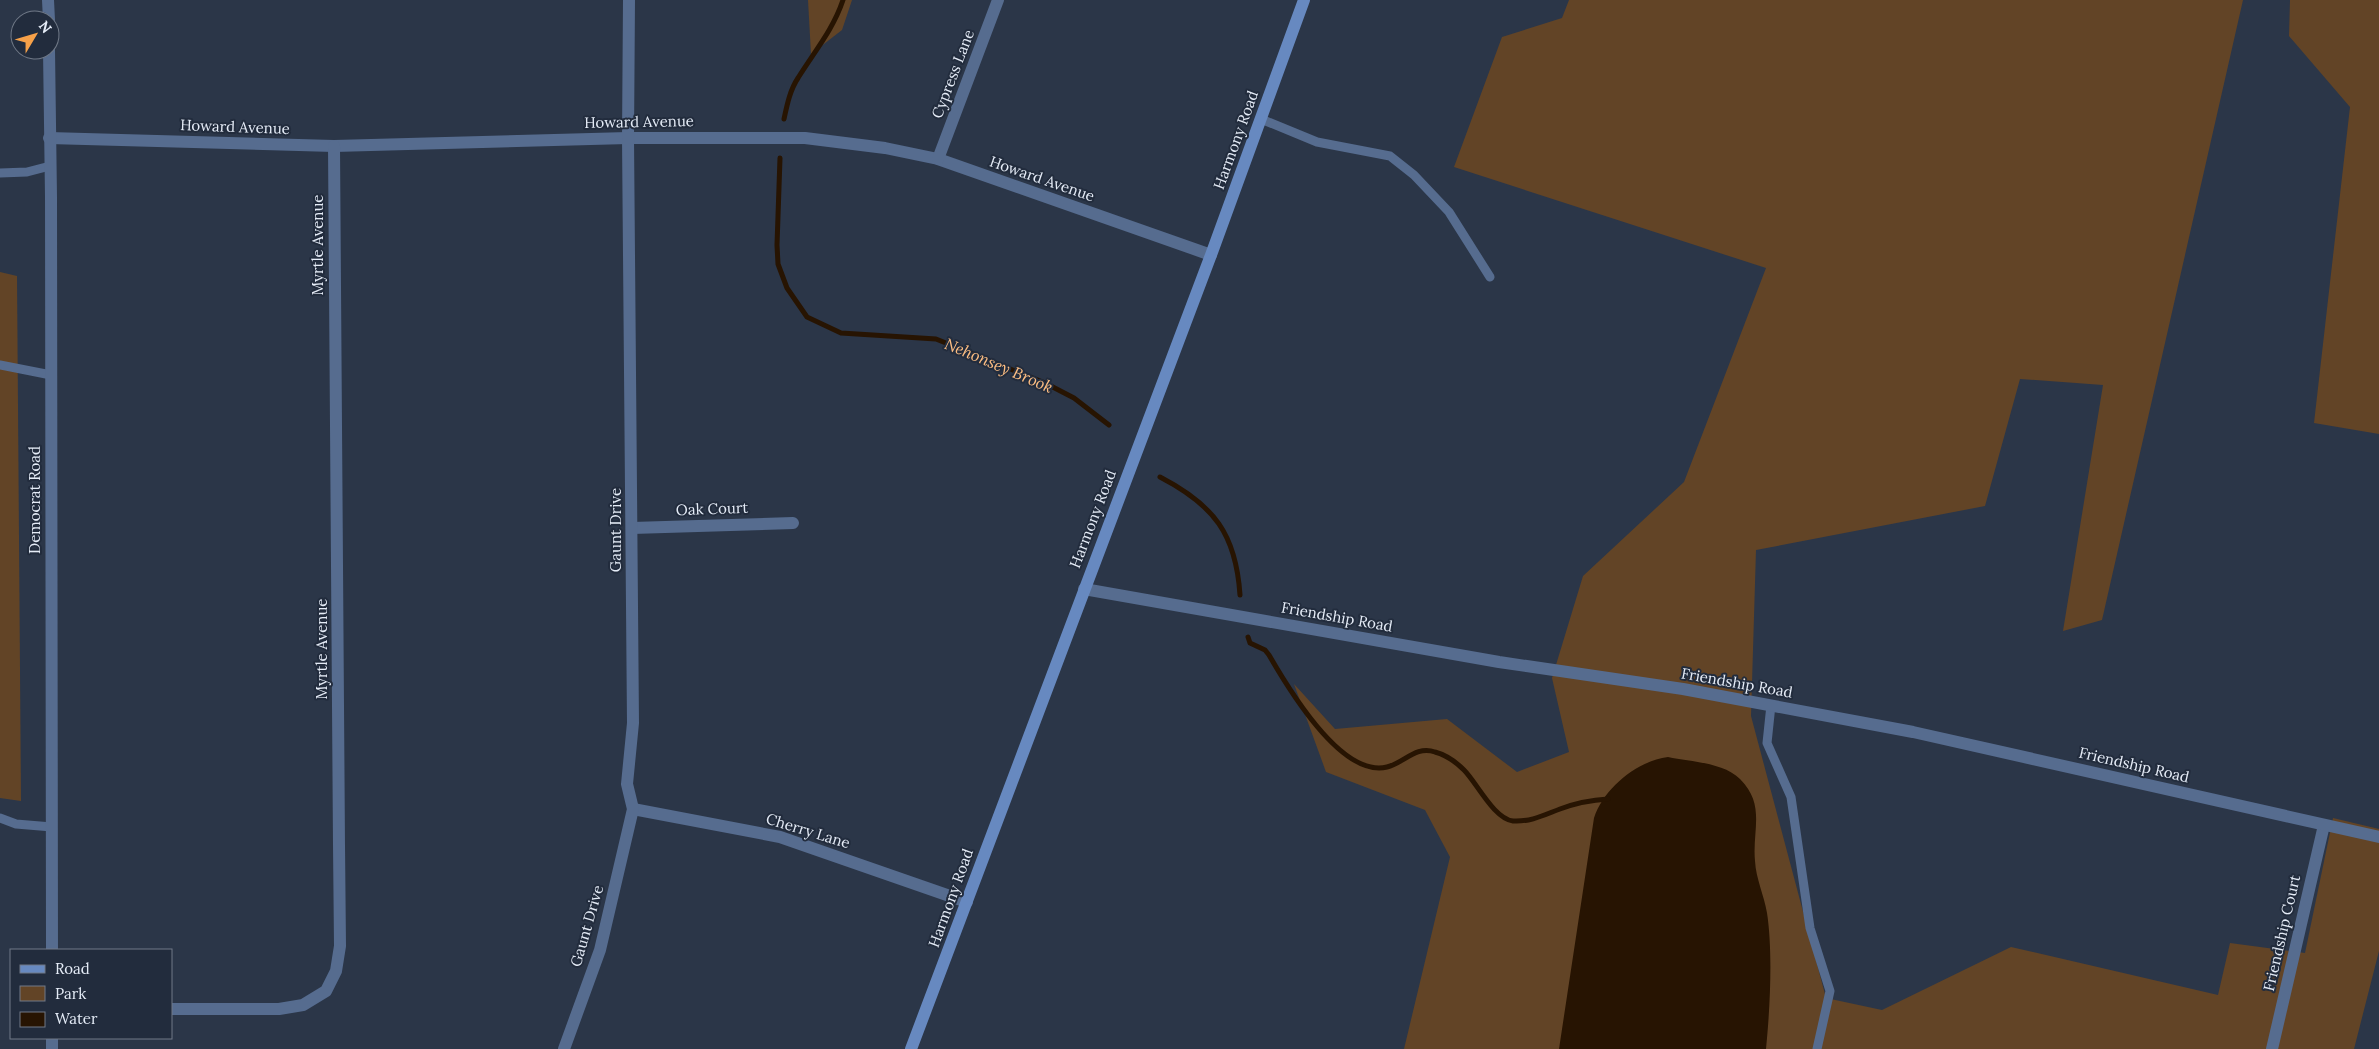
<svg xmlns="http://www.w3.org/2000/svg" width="2379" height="1049" font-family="Lora,serif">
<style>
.green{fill:#624426}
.water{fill:#271402}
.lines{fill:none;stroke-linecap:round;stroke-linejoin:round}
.stream{stroke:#271402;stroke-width:5}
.service{stroke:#566c8f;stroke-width:9}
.minor{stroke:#566c8f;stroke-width:12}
.tertiary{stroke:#566c8f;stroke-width:12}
.secondary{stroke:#6789c0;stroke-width:12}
.labels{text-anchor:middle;stroke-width:4;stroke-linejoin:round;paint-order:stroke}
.street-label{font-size:15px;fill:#e5ecf7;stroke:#222c3d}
.water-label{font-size:16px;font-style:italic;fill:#fdbe83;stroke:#222c3d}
</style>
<rect width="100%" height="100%" fill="#2b3648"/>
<g class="green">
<polygon points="808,0 852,0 842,30 811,54"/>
<polygon points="1569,0 2243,0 2102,620 2063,631 2103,385 2020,379 1985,506 1756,550 1751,716 1826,998 1882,1010 2011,947 2218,995 2230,943 2305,953 2333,818 2379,829 2379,951 2354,1049 1404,1049 1450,857 1425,810 1326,772 1294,684 1335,729 1447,719 1517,772 1569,752 1552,678 1583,576 1684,482 1766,268 1454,167 1502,37 1562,18"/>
<polygon points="2290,0 2379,0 2379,434 2314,423 2350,107 2289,36"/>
<polygon points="0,272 17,276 21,801 0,798"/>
</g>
<path class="water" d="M1668,757C1690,762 1723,762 1740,779C1766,805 1752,830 1755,861C1756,879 1764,895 1767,913C1773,952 1770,1009 1766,1049H1559L1594,818C1604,788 1637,761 1668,757Z"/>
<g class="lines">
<g class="stream">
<path d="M784,119C787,105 790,90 798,78C814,52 833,30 843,0"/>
<polyline points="780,158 777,245 778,264 787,288 807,317 841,333 936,339 1045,383 1074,398 1109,425"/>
<path d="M1160,477C1214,505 1236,534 1240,595"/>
<path d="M1248,637L1250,643L1265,650L1269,655C1288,688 1341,778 1387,767C1404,763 1416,745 1435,752C1446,755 1456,762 1464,770C1477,783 1494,819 1513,821C1531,822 1544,815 1560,809C1576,803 1591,800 1608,799"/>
</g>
<g class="service">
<polyline points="1261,119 1317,142 1390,156 1414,175 1449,212 1490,277"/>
<polyline points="0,173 27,172 50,166"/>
<polyline points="0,365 51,375"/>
<polyline points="1771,705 1767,743 1791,797 1810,928 1830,991 1817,1049"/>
<polyline points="0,818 16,824 52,827"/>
</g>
<g class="minor">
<polyline points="49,138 334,146 628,138 805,138 885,148 938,159 1211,255"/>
<polyline points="938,159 998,0"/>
<polyline points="632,528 793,523"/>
<polyline points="633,809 780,837 967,902"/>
<polyline points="171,1009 279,1009 303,1005 326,991 336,971 340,946 339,845 334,146"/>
<polyline points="564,1049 600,950 633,809 627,784 633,723 628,138 629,0"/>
<polyline points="2272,1049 2324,825"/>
</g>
<g class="tertiary">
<polyline points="48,0 49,20"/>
<polyline points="49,50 51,197 52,950"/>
<polyline points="1084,589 1499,662 1683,689 1913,732 2379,837"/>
<polyline points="52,1049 52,1038"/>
</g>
<polyline class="secondary" points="911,1049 1211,255 1304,0"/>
</g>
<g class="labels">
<g class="street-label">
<text transform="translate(953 74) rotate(-69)" y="5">Cypress Lane</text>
<text transform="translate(639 122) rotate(-1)" y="5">Howard Avenue</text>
<text transform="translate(235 127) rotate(2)" y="5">Howard Avenue</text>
<text transform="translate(1236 140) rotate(-70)" y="5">Harmony Road</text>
<text transform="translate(1042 179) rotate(19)" y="5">Howard Avenue</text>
<text transform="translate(318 245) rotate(-90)" y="5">Myrtle Avenue</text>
<text transform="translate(35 500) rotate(-90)" y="5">Democrat Road</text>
<text transform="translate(712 509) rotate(-2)" y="5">Oak Court</text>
<text transform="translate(1093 519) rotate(-69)" y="5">Harmony Road</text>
<text transform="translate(616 530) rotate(-90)" y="5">Gaunt Drive</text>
<text transform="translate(1337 617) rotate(10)" y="5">Friendship Road</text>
<text transform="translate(322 649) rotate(-90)" y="5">Myrtle Avenue</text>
<text transform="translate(1737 683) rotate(10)" y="5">Friendship Road</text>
<text transform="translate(2134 765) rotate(13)" y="5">Friendship Road</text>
<text transform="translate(808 831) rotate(17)" y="5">Cherry Lane</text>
<text transform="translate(951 898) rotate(-70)" y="5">Harmony Road</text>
<text transform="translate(587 926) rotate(-74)" y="5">Gaunt Drive</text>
<text transform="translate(2282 933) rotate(-77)" y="5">Friendship Court</text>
</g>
<g class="water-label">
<text transform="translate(999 365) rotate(23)" y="6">Nehonsey Brook</text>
</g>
</g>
<rect x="10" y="949" width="162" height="90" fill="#222c3d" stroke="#707987"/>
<rect x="20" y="965" width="25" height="8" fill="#6789c0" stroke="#707987"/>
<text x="55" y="974" font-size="15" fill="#e5ecf7">Road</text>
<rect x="20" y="986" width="25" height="15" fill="#624426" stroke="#707987"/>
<text x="55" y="999" font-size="15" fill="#e5ecf7">Park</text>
<rect x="20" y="1012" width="25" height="15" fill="#271402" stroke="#707987"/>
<text x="55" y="1024" font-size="15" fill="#e5ecf7">Water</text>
<g transform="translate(35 35) rotate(52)"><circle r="24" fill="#222c3d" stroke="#707987"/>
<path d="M0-4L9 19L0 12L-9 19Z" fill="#f7a149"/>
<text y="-8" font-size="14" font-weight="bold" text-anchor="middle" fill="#e5ecf7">N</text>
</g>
</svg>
